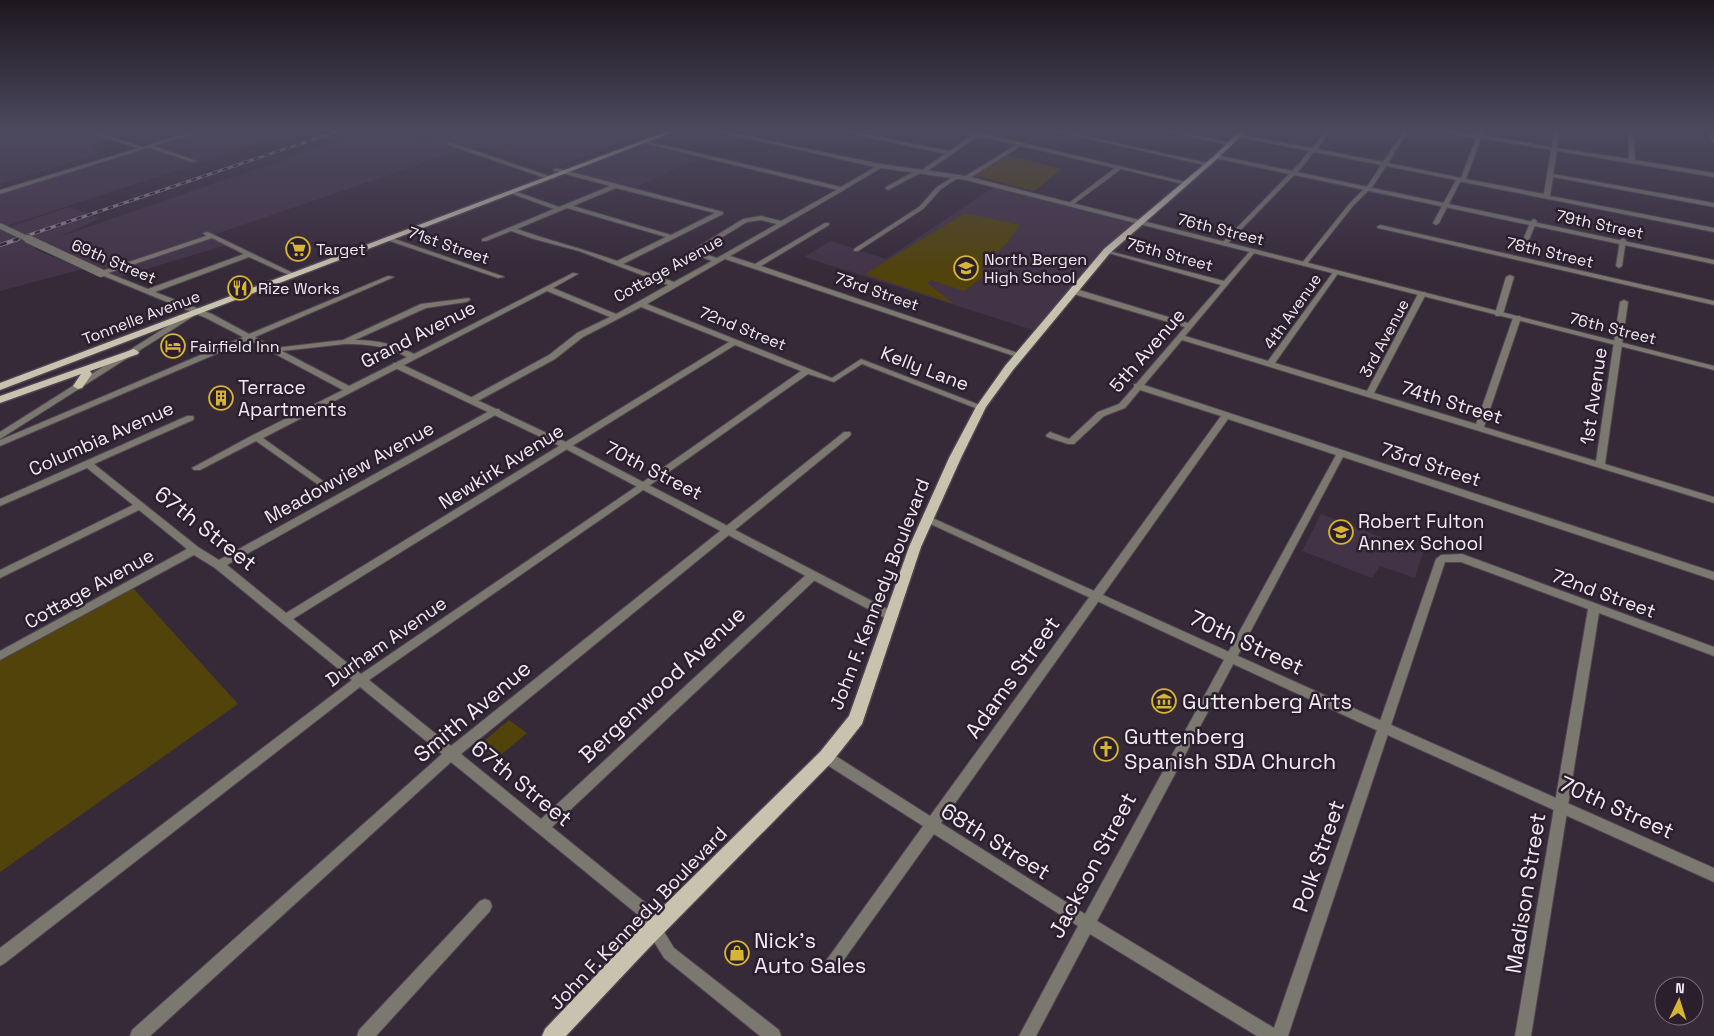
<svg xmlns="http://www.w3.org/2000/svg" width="1714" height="1036" font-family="'Space Grotesk',sans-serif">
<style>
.built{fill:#433347}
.green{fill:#51430a}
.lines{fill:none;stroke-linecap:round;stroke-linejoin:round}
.minor-casing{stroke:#504452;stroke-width:2}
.tertiary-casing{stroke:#504452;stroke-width:2}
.primary-casing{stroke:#504452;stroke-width:3}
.minor{fill:#7b786f;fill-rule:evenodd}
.tertiary{fill:#7b786f;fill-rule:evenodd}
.primary{fill:#c8c3af;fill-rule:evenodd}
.rail-far1-casing{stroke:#8e8490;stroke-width:3}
.rail-casing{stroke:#8e8490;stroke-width:4}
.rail-far1{stroke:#2b1f2e;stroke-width:2;stroke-dasharray:5.5;stroke-linecap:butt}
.rail{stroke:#2b1f2e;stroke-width:2.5;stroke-dasharray:7;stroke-linecap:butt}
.minor-bridge-far1-casing{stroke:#504452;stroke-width:7;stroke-linecap:butt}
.minor-bridge-casing{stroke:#504452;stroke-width:9;stroke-linecap:butt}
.minor-bridge-far1{stroke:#7b786f;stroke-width:5.5}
.minor-bridge{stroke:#7b786f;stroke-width:8}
.labels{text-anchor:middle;stroke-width:5;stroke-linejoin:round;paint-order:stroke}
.far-street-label{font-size:16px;fill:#f1e9f3;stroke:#2b1f2e}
.far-poi-label{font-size:16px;fill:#f1e9f3;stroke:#2b1f2e;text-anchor:start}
.street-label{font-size:19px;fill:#f1e9f3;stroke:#2b1f2e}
.poi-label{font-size:19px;fill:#f1e9f3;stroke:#2b1f2e;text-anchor:start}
.near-street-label{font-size:22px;fill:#f1e9f3;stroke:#2b1f2e}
.near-poi-label{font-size:22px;fill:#f1e9f3;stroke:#2b1f2e;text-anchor:start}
</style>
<rect width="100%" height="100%" fill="#362938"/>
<g class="built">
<polygon points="0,131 143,131 90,147 100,152 92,156 0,184"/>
<polygon points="204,131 297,131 0,228 0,195"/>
<polygon points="367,131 394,131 424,141 438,136 425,131 653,131 550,169 488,148 459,149 418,165 210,236 229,244 118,278 43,244 34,249 83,269 0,291 0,230 69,207 100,218 59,237"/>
<polygon points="642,143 703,157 631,189 567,172"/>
<polygon points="994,187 1141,223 1107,251 1039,332 804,257 831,241 886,259"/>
<polygon points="1321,514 1423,553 1415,578 1380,566 1372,578 1302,551"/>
</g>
<g class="green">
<polygon points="1006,155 1062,169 1034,191 974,175"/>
<polygon points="965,213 1020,225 1008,242 982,267 982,270 989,273 964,291 931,280 927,283 954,304 865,274"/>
<polygon points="133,588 238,704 0,872 0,660"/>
<polygon points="509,720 527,733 496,759 479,745"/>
</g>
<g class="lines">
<g class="minor-casing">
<g id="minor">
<polygon points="84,131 91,131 146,148 141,149"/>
<polygon points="841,131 849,131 949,151 973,134 963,132 963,131 976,132 980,131 983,132 982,133 1190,183 1187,185 1121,169 1071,206 1069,205 1069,203 1115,168 1021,146 968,179 964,179 964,177 1016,145 978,136 926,172 922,172 888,190 885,188 886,187 917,170 922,170 945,154"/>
<polygon points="1054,131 1062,131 1212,164 1209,166"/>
<polygon points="1165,131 1174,131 1232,143 1229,145"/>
<path d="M1326,131H1331L1317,149L1383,162L1404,131H1408L1388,163L1461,178L1476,138L1446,133L1444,131L1477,135L1479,131H1483L1482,135L1552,147L1554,131H1559L1557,148L1629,159L1628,131H1633L1635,160L1714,173V177L1557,151L1553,174L1714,203V207L1553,177L1550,196L1714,228V232L1463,182H1460L1439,223L1436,225L1433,223L1456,180L1386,166L1373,186L1353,206L1306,265L1304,266L1301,264L1302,263L1349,204L1369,184L1381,165L1314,152L1303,166L1226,245H1222V243L1299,164L1309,151L1238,137L1235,135L1236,134L1312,148ZM1481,138L1551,150L1544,194L1466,179Z"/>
<polygon points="450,142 552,177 553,178 548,179 448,145 448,143"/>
<polygon points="147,145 151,145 197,161 192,162 147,147"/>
<path d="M556,168L723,212V214L623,264L674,282L712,261L691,253V251L743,219L761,216L781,221L840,188H844V190L730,256L755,264L825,223H829V225L761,266L1024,355L1023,357H1017L725,259L647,304L832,378L861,359L985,407L981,410L978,409L862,364L834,382L808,374L646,488L369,680L451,746L844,432H850L851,434L850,436L461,754L541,819L809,572H817L818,575L817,578L552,827L647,904L674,948L779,1030L781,1036H760L664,958L637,914L451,762L150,1036H130L132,1030L442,754L360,687L5,963L0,966V948L352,680L215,568L194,555L0,660V651L187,549L139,510L0,578V570L133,505L87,468L0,506V499L187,416H193L194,418L193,420L94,464L198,547L219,560L493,409H499L500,411L499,413L227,565L286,613L729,342L641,307L583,337L555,359L476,402H470L469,400L470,398L549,355L577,333L610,317L547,291L263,438L323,481L325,483L320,486L256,441L200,470H194L192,468L253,435L343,390L249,340L0,446V440L243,337L206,318L99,274V272L206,236L203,233L208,232L297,275L291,276L249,257L155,292L212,314L249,334L388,276L394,277L255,337L275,348L343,340L421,304L469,298L470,300L466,302L426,308L355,340C376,340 395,344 414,354L573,273L578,274L553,288L616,314L668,285L579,251L534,239L511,231L486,241H482V239L554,209L510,193V191H514L559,207L610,186L554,171L553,170ZM616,188L715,213L671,235L573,206ZM567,208L666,237L617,261C584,249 550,241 517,229ZM761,220L777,224L717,258L698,252L747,222ZM212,238L244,254L148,289L108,273ZM345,344C368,344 387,346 407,357L349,386L282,351ZM735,345L801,371L640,484L361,674L293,619Z"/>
<polygon points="956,175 961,176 941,189 923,209 858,251 854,251 854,249 919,207 937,187"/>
<polygon points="1534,219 1537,221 1527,244 1522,245 1521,244 1531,221"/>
<polygon points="1380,225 1714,301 1714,305 1378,228 1377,227"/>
<polygon points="389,237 502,276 504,277 498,278 387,240 386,239"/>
<polygon points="1623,238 1626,240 1622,266 1619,268 1616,266 1620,240"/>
<path d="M1105,250L1224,281L1251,250H1255V252L1185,336L1268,361L1334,271H1338L1339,272L1275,363L1367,391L1418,294L1425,292L1426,294L1374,393L1476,424L1513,318L1517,316H1520L1521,318L1484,427L1596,461L1620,302L1624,300L1628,302L1605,464L1714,497V503L1182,340L1144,385L1714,572V580L1343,457L1097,921L1274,1028L1436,559L1441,555L1462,554L1714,647V656L1599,613L1531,1036H1515L1588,609L1461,562H1445L1288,1036H1257L1090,934L1036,1036H1019L1078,926L934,834L838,968L833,971L828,968L825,963L828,958L923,826L821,761L820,757L821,753L826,752L831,753L930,816L1221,416L1140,390L1125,408L1104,416L1074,444H1068L1047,437L1046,435L1050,432L1069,439L1098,412L1119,404L1134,387V384H1136L1185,327L1070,293V289H1076L1188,323L1221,285L1105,252ZM1228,419L1336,455L1085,914L941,823Z"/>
<polygon points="1510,275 1514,277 1503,314 1499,316 1496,316 1495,314 1506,277"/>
<polygon points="485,899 490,901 492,906 490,911 376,1036 357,1036 359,1030 480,901"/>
</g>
</g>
<g class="tertiary-casing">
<g id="tertiary">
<polygon points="195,131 202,131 0,194 0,190"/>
<polygon points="715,131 723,131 880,164 966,176 1714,366 1714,370 966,180 881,168 842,191 639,142 642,140 841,187 875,167"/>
<polygon points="1709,131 1714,131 1714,143 1711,141"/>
<polygon points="1216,155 1714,260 1714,264 1214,158 1213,157"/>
<polygon points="193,310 196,310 200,312 0,439 0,432"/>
<polygon points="393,363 399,363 570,444 895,613 897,616 895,619 887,619 564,448 393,367"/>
<polygon points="928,516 1371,716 1714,868 1714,882 1363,724 924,521 923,519"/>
</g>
</g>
<g class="primary-casing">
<g id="primary">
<polygon points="668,131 676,131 0,390 0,383"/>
<polygon points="1240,131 1246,131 1217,159 1110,253 1013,370 986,407 961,458 921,547 862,724 832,762 647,950 566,1036 542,1036 545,1029 633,936 820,752 849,716 909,547 949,458 976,407 1005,366 1104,249 1213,157"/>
<polygon points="134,349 139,352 138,354 90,371 92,374 82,388 78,389 73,386 81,374 0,403 0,396"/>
</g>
</g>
<use href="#minor" class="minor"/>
<use href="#tertiary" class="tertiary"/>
<use href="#primary" class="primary"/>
<g class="rail-far1-casing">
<polyline id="rail-far1" points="14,240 338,131"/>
</g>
<g class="rail-casing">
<polyline id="rail" points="0,245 18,239"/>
</g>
<use href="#rail-far1" class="rail-far1"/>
<use href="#rail" class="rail"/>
<g class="minor-bridge-far1-casing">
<polyline id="minor-bridge-far1" points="0,226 30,240"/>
</g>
<g class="minor-bridge-casing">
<polyline id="minor-bridge" points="28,239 101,273"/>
</g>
<use href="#minor-bridge-far1" class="minor-bridge-far1"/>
<use href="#minor-bridge" class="minor-bridge"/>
</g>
<linearGradient id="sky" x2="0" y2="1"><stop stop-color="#1e171f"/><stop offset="0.47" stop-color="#4c495e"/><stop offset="1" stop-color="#4c495e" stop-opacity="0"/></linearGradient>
<rect width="1714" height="276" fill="url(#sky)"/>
<defs>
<g id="supermarket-ring" transform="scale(1.25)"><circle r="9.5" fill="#2b1f2e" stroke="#d6b534" stroke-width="1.5"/><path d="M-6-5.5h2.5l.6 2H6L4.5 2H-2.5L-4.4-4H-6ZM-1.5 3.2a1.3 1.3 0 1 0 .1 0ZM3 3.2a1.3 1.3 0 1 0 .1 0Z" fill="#d6b534"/></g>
<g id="school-ring" transform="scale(1.25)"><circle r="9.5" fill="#2b1f2e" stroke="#d6b534" stroke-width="1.5"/><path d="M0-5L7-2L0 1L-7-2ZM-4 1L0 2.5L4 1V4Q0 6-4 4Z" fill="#d6b534"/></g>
<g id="restaurant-ring" transform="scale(1.25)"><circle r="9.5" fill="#2b1f2e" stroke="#d6b534" stroke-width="1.5"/><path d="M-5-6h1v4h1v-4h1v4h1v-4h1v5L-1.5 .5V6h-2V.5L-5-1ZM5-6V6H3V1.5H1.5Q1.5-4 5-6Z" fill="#d6b534"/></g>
<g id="hotel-ring" transform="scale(1.25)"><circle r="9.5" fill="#2b1f2e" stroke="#d6b534" stroke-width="1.5"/><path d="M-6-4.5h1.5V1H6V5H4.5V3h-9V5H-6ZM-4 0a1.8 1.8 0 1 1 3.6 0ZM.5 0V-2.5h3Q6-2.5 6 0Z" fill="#d6b534"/></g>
<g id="building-ring" transform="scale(1.25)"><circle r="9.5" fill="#2b1f2e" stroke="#d6b534" stroke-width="1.5"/><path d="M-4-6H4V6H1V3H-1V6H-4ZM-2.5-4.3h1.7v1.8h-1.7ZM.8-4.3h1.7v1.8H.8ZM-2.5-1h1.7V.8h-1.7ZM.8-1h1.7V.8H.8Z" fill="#d6b534"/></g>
<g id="museum-ring" transform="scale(1.25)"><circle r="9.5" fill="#2b1f2e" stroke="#d6b534" stroke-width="1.5"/><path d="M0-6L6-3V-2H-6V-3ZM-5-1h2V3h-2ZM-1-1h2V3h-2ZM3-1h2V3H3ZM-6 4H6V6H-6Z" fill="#d6b534"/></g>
<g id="church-ring" transform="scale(1.25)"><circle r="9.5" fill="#2b1f2e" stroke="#d6b534" stroke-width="1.5"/><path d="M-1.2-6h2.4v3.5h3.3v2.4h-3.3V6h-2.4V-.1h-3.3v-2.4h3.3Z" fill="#d6b534"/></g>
<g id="shop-ring" transform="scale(1.25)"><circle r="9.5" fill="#2b1f2e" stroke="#d6b534" stroke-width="1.5"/><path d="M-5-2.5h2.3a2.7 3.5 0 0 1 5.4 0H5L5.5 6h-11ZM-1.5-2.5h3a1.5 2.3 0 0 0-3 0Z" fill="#d6b534"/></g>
</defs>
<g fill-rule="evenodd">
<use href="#supermarket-ring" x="298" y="249"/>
<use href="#school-ring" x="966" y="268"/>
<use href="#restaurant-ring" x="240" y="288"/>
<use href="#hotel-ring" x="173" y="346"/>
<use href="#building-ring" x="221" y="398"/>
<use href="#school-ring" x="1341" y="532"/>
<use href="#museum-ring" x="1164" y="701"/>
<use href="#church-ring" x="1106" y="749"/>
<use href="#shop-ring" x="737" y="953"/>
</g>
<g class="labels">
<g class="far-street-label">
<text transform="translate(1600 224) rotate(12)" y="6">79th Street</text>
<text transform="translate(1221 229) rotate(14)" y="6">76th Street</text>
<text transform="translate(449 245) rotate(19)" y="6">71st Street</text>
<text transform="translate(1550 252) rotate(13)" y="6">78th Street</text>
<text transform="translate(1170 254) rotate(15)" y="6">75th Street</text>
<text transform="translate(114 261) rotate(23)" y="6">69th Street</text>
<text transform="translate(668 268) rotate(-29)" y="6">Cottage Avenue</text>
<text transform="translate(877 291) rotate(19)" y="6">73rd Street</text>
<text transform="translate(1292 311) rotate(-55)" y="6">4th Avenue</text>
<text transform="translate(141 317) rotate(-21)" y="6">Tonnelle Avenue</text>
<text transform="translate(743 328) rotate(22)" y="6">72nd Street</text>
<text transform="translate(1613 328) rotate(14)" y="6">76th Street</text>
<text transform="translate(1384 338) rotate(-62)" y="6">3rd Avenue</text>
</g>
<g class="far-poi-label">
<text x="316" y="255">Target</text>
<text x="984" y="265">North Bergen<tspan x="984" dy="18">High School</tspan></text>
<text x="258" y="294">Rize Works</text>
<text x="190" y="352">Fairfield Inn</text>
</g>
<g class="street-label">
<text transform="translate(418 334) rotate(-27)" y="7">Grand Avenue</text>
<text transform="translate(1147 350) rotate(-49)" y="7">5th Avenue</text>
<text transform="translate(925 368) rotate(21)" y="7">Kelly Lane</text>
<text transform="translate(1593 396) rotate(-82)" y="7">1st Avenue</text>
<text transform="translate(1452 402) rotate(17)" y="7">74th Street</text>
<text transform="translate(101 438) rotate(-24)" y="7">Columbia Avenue</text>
<text transform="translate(1431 464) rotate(18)" y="7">73rd Street</text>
<text transform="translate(501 466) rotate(-32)" y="7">Newkirk Avenue</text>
<text transform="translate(654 470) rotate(27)" y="7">70th Street</text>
<text transform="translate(349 472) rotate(-29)" y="7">Meadowview Avenue</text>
<text transform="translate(89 588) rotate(-29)" y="7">Cottage Avenue</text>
<text transform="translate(1604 593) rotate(20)" y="7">72nd Street</text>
<text transform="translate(879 594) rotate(-69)" y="7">John F. Kennedy Boulevard</text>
<text transform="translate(386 641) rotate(-35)" y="7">Durham Avenue</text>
<text transform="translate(638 918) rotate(-46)" y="7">John F. Kennedy Boulevard</text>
</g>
<g class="poi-label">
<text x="238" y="394">Terrace<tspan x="238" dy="22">Apartments</tspan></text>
<text x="1358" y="528">Robert Fulton<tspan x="1358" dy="22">Annex School</tspan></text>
</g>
<g class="near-street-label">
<text transform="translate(206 528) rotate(38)" y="8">67th Street</text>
<text transform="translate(1247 642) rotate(25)" y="8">70th Street</text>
<text transform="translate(1012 677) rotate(-54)" y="8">Adams Street</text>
<text transform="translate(662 684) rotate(-43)" y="8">Bergenwood Avenue</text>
<text transform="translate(472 711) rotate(-40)" y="8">Smith Avenue</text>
<text transform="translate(522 783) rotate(39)" y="8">67th Street</text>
<text transform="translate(1617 807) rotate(24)" y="8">70th Street</text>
<text transform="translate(996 841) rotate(32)" y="8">68th Street</text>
<text transform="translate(1318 856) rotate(-71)" y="8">Polk Street</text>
<text transform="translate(1092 865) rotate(-62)" y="8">Jackson Street</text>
<text transform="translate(1525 893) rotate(-81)" y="8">Madison Street</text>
</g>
<g class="near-poi-label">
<text x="1182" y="709">Guttenberg Arts</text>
<text x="1124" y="744">Guttenberg<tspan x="1124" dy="25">Spanish SDA Church</tspan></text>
<text x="754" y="948">Nick's<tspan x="754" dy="25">Auto Sales</tspan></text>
</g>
</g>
<g transform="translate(1679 1001) rotate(4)"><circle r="24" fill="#2b1f2e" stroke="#7a707d"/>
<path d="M0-4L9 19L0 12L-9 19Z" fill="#d6b534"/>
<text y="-8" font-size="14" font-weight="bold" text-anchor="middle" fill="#f1e9f3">N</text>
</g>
</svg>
